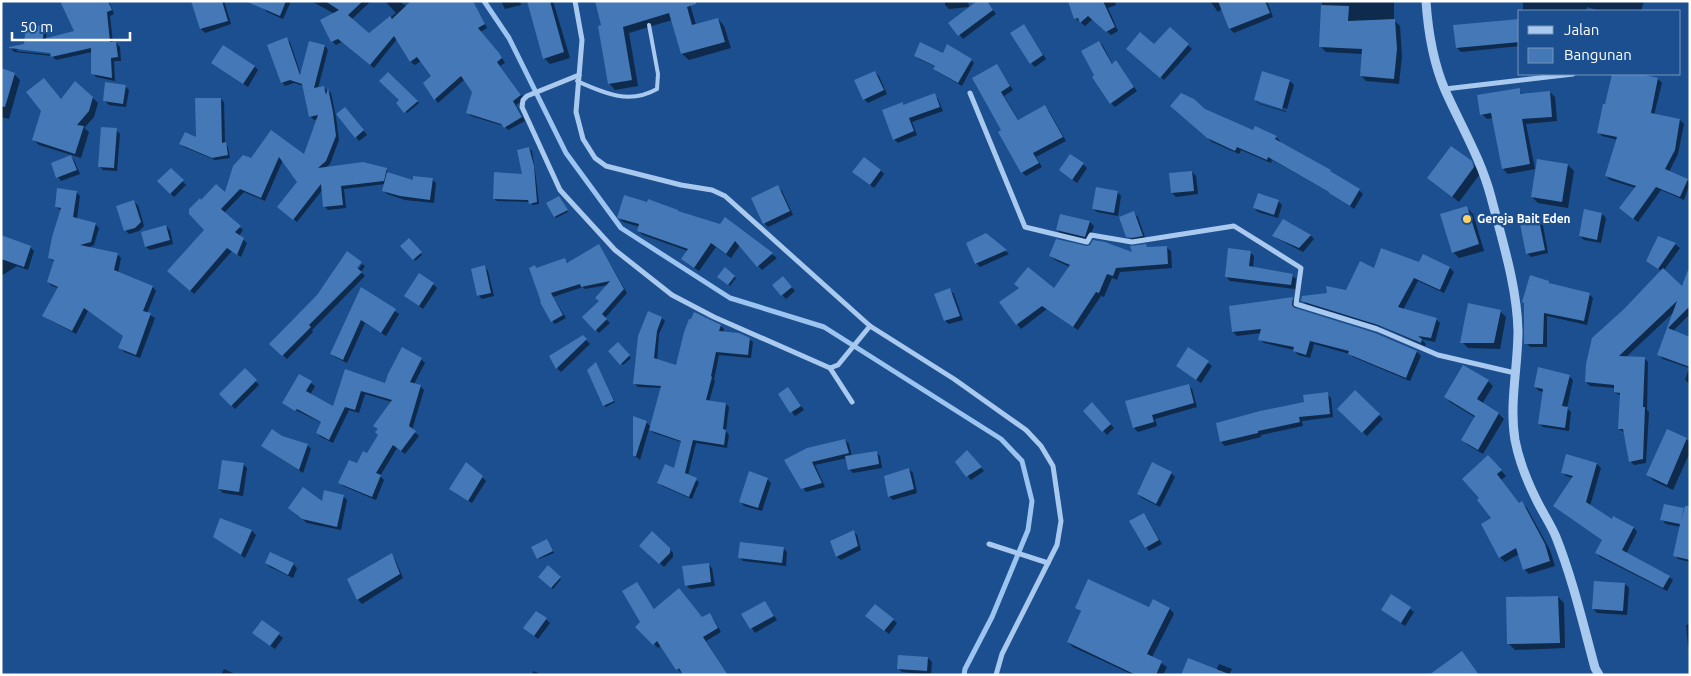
<svg xmlns="http://www.w3.org/2000/svg" width="1691" height="676" font-family="Ubuntu,sans-serif">
<style>
.shadow{fill:#0007;fill-rule:evenodd}
.lines{fill:none;stroke-linecap:round;stroke-linejoin:round}
.stream{stroke:#9cc4f0;stroke-width:5}
.building{fill:#4478b7}
.service{stroke:#a9c9ee;stroke-width:4}
.minor{stroke:#a9c9ee;stroke-width:5}
.tertiary{stroke:#a9c9ee;stroke-width:9}
.poi-dot{fill:#ffd166;stroke:#1b4f8f;stroke-width:2}
.labels{text-anchor:middle;stroke-width:5;stroke-linejoin:round;paint-order:stroke}
.poi-label{font-size:12px;font-weight:bold;fill:#fff;stroke:#1b4f8f;text-anchor:start}
</style>
<rect width="100%" height="100%" fill="#1b4f8f"/>
<g class="shadow">
<path d="M61,1H109L114,14L110,16L113,43H116L120,47L121,61H114L115,81L96,77L93,73L92,52L56,60L52,56L14,52L11,48L25,45L44,28L47,31L46,39L75,32ZM20,48L57,53L56,55L16,51Z"/>
<polygon points="196,1 224,1 231,24 205,33 201,29"/>
<polygon points="266,1 291,1 283,19 267,12 263,8"/>
<polygon points="311,1 371,1 351,20 369,34 396,13 385,1 399,1 420,16 409,1 449,1 475,7 478,11 487,28 480,32 502,58 505,63 500,66 524,99 516,105 525,121 508,130 504,126 471,116 467,112 473,92 465,79 438,103 425,83 433,76 421,61 415,65 411,62 397,39 374,68 342,42 336,45 332,41 335,14"/>
<polygon points="501,1 520,1 521,5 505,9"/>
<polygon points="528,1 553,1 570,58 550,64 544,58"/>
<polygon points="689,1 696,25 718,19 724,26 731,48 689,60 682,54 672,20 629,33 638,86 615,90 609,83 603,26"/>
<polygon points="945,1 968,1 969,7 949,9 945,5"/>
<polygon points="986,1 996,14 963,39 950,23"/>
<polygon points="1069,1 1114,1 1116,5 1108,8 1118,31 1111,35 1093,19 1085,26 1075,18"/>
<polygon points="1210,1 1267,1 1273,17 1234,33 1230,29 1222,9 1218,12"/>
<polygon points="1320,1 1394,1 1394,20 1400,26 1402,56 1399,84 1366,81 1361,75 1362,54 1326,52 1320,46 1322,3"/>
<polygon points="1523,1 1644,1 1641,11 1600,11 1587,7 1586,11 1570,10 1570,11 1523,11"/>
<polygon points="1520,20 1520,46 1461,52 1457,48"/>
<polygon points="1024,25 1046,59 1035,67 1031,63"/>
<polygon points="1170,28 1192,49 1164,80 1132,52 1154,46"/>
<polygon points="286,39 290,42 301,75 310,42 325,46 328,50 318,88 323,87 331,93 336,117 339,140 330,164 325,168 386,169 389,174 414,181 432,179 436,183 434,203 405,200 387,194 383,190 385,184 344,189 346,208 328,210 325,207 323,189 297,222 282,210 299,182 283,160 265,201 244,192 224,213 243,230 239,236 247,243 241,257 232,251 194,294 169,271 205,230 201,202 225,194 271,132 305,156 318,119 314,120 310,116 304,86 294,83 285,86 282,82"/>
<polygon points="1099,42 1103,46 1113,65 1119,66 1137,91 1115,107 1111,103 1096,76"/>
<polygon points="943,54 971,60 974,63 962,86 938,72 935,69 936,67 919,59 915,56"/>
<polygon points="213,63 254,66 258,70 248,87"/>
<polygon points="997,65 1013,90 1004,96 1019,121 1045,107 1049,111 1066,141 1036,157 1042,167 1026,176 1022,172 1003,131"/>
<polygon points="1,70 14,74 20,80 9,119 1,117"/>
<polygon points="875,72 879,76 887,94 868,103 864,99"/>
<polygon points="388,74 419,103 407,113 398,103 401,100"/>
<polygon points="1613,74 1634,74 1658,79 1662,83 1654,115 1680,120 1684,124 1678,154 1669,172 1687,180 1690,183 1684,200 1661,190 1638,222 1625,212 1636,188 1610,180 1606,176 1618,140 1602,136 1598,132"/>
<polygon points="44,80 61,100 93,98 98,103 94,117 84,128 89,132 81,158 39,145 34,140 42,111"/>
<polygon points="1290,81 1294,85 1287,109 1258,100 1258,103 1255,100"/>
<polygon points="125,86 129,90 126,107 109,105 105,101"/>
<polygon points="1517,90 1522,95 1550,92 1555,97 1557,121 1526,124 1535,169 1508,174 1503,169 1493,118 1487,119 1482,114"/>
<polygon points="934,95 938,99 943,111 912,122 917,135 898,143 894,139 902,104 904,106"/>
<polygon points="221,99 224,102 225,144 228,147 230,158 215,160 184,147 181,144 197,138"/>
<polygon points="1258,103 1286,111 1286,112 1259,104"/>
<polygon points="1175,110 1204,110 1254,132 1276,137 1280,141 1279,143 1359,190 1363,194 1354,209 1331,193 1272,160 1271,163 1241,150 1239,154 1212,142"/>
<polygon points="349,112 367,135 359,141 356,137"/>
<polygon points="116,130 120,134 117,171 103,170 99,166"/>
<polygon points="529,148 532,151 536,178 539,204 533,205 530,202 497,201 494,199 524,175"/>
<polygon points="71,156 74,160 80,174 61,181 58,177"/>
<polygon points="1471,162 1478,169 1480,174 1459,202 1429,178"/>
<polygon points="1083,164 1087,168 1077,183 1065,174"/>
<polygon points="1568,165 1574,171 1568,208 1538,203 1532,197"/>
<polygon points="171,169 186,185 174,197 159,181"/>
<polygon points="880,170 884,174 874,188 854,172"/>
<polygon points="1192,172 1196,176 1198,194 1176,197 1172,193"/>
<polygon points="778,187 782,191 793,215 768,227 764,223"/>
<polygon points="76,192 80,196 77,219 95,224 99,228 94,245 87,248 117,254 121,258 118,273 153,287 156,291 147,313 155,318 140,358 124,352 120,348 124,336 88,311 76,334 48,319 44,315 58,288 52,286 48,282 55,262 49,258 62,211 56,207"/>
<polygon points="1117,192 1121,196 1118,216 1097,212 1093,209"/>
<polygon points="561,199 568,212 556,218 555,216"/>
<polygon points="1278,201 1282,205 1278,218 1258,212 1254,208"/>
<polygon points="134,202 138,205 144,226 139,231 129,234 125,230"/>
<polygon points="1467,208 1473,214 1484,251 1459,258 1453,252"/>
<polygon points="680,213 720,226 725,219 777,258 762,270 740,245 731,258 716,247 699,271 687,263 688,251 643,235 638,231 640,227 623,222 619,218"/>
<polygon points="1134,213 1138,217 1146,240 1132,240 1128,236"/>
<polygon points="1602,214 1606,218 1601,243 1584,240 1580,236"/>
<polygon points="1061,215 1090,222 1094,226 1089,240 1061,234 1057,230"/>
<polygon points="1538,217 1542,220 1548,253 1531,257 1527,253"/>
<polygon points="1283,220 1311,236 1314,239 1303,252 1278,239 1274,236"/>
<polygon points="166,226 170,230 173,244 150,250 146,247"/>
<polygon points="986,235 1009,254 980,267 976,263"/>
<polygon points="1,236 30,247 34,251 28,270 17,266 1,276"/>
<polygon points="1659,238 1676,245 1680,248 1664,270 1690,296 1690,314 1673,331 1690,338 1690,384 1685,380 1689,368 1663,359 1659,355 1675,311 1626,357 1644,358 1648,362 1647,410 1649,412 1646,463 1634,465 1630,461 1625,433 1619,429 1621,396 1615,392 1615,388 1590,386 1586,382 1624,310 1662,271 1647,261"/>
<polygon points="409,240 422,255 415,261 402,246"/>
<polygon points="599,245 627,293 605,318 610,323 599,333 584,317 600,301 608,285 585,289 583,287 553,297 566,318 555,324 552,321 537,269 565,260 568,263"/>
<polygon points="1166,247 1171,251 1172,268 1120,272 1117,280 1112,278 1104,297 1101,296 1078,330 1047,309 1021,329 1001,303 1054,290 1070,267 1055,260 1050,256 1087,248 1134,254 1148,248"/>
<polygon points="1250,252 1254,256 1253,268 1292,275 1296,279 1295,289 1230,281 1226,277"/>
<polygon points="1423,256 1450,268 1454,272 1444,293 1418,281 1403,310 1436,319 1440,323 1435,342 1421,339 1426,344 1425,346 1384,328 1306,304 1302,300 1347,292 1375,270 1420,263"/>
<polygon points="362,264 365,266 361,272 365,276 312,330 313,332 287,359 271,344 353,273 355,274"/>
<polygon points="485,267 488,271 494,296 482,299 478,295"/>
<polygon points="725,269 736,278 730,286 719,277"/>
<polygon points="787,282 795,291 786,299 782,295"/>
<polygon points="1549,282 1552,285 1589,294 1593,298 1587,325 1547,316 1547,347 1530,347 1526,343"/>
<polygon points="433,284 437,288 423,309 406,296"/>
<polygon points="361,289 399,314 386,336 365,323 347,363 335,357 331,354"/>
<polygon points="950,290 954,294 963,320 949,324 945,321"/>
<polygon points="1292,299 1296,302 1295,310 1375,334 1417,352 1421,356 1410,381 1353,357 1350,354 1314,344 1310,358 1298,355 1294,350 1264,343 1260,339 1261,333 1237,336 1233,332"/>
<polygon points="1500,311 1506,317 1500,349 1468,348 1462,342"/>
<polygon points="695,314 721,326 724,329 723,333 749,339 753,342 751,358 719,355 714,380 715,381 709,402 726,404 729,407 726,431 729,435 727,448 696,443 688,475 699,482 692,499 662,486 659,483 675,469 681,442 654,433 649,429 640,460 634,455 646,422 651,427 662,388 638,387 635,384 662,318 665,321 659,334 657,361 676,367"/>
<polygon points="583,337 590,344 561,372 557,368"/>
<polygon points="618,343 631,358 623,365 610,351"/>
<polygon points="1189,349 1212,366 1201,383 1177,366"/>
<polygon points="421,359 425,363 414,384 420,386 424,390 412,430 419,436 405,454 397,448 380,476 384,480 376,500 343,486 339,482 368,455 380,435 379,430 392,402 365,394 359,413 349,410 333,443 321,437 317,433 322,423 287,406 299,375 315,386 310,395 334,408 346,371 386,384"/>
<polygon points="596,363 615,402 606,407 604,405"/>
<polygon points="245,370 259,385 235,409 221,394"/>
<polygon points="1569,376 1573,380 1567,408 1571,412 1569,431 1543,427 1539,423 1544,392 1539,391 1535,387"/>
<polygon points="1488,381 1493,386 1482,404 1499,414 1504,419 1483,454 1468,445 1463,440 1476,418 1450,402 1445,396"/>
<polygon points="1188,386 1192,389 1197,407 1155,419 1157,426 1138,432 1134,428 1126,402"/>
<polygon points="788,389 804,410 795,416 779,395"/>
<polygon points="1355,392 1383,419 1367,436 1339,409"/>
<polygon points="1327,394 1331,398 1333,417 1302,421 1303,426 1261,435 1261,437 1225,446 1221,442 1217,424 1306,403"/>
<polygon points="1092,404 1114,428 1107,435 1085,411"/>
<polygon points="281,437 307,445 311,449 303,473 262,446"/>
<polygon points="1686,439 1690,442 1690,452 1673,490 1654,481 1648,475"/>
<polygon points="845,440 849,444 852,457 876,452 880,456 882,468 853,473 849,469 847,458 815,465 825,487 806,492 785,461"/>
<polygon points="1567,455 1597,464 1601,468 1590,506 1612,521 1614,518 1634,528 1637,532 1626,554 1669,577 1673,580 1667,591 1600,557 1596,553 1603,540 1554,506 1573,478 1566,476 1562,472"/>
<polygon points="971,456 984,471 971,480 956,462"/>
<polygon points="1488,457 1506,476 1501,480 1519,504 1522,503 1527,508 1550,550 1555,566 1529,574 1524,569 1519,554 1505,562 1500,557"/>
<polygon points="243,464 247,468 243,496 223,493 219,489"/>
<polygon points="909,469 913,473 917,493 893,500 889,496"/>
<polygon points="1171,473 1175,477 1160,507 1142,498 1138,494"/>
<polygon points="482,477 486,481 472,503 455,493"/>
<polygon points="767,479 771,483 762,511 744,506 741,502"/>
<polygon points="343,496 347,500 341,530 307,523 293,512"/>
<polygon points="1665,505 1690,511 1690,562 1678,559 1675,555 1681,527 1666,524 1662,520"/>
<polygon points="1143,514 1147,518 1162,544 1149,551 1146,547"/>
<polygon points="221,520 252,531 256,535 245,558 215,537"/>
<polygon points="854,532 857,535 861,550 841,560 837,557 832,542"/>
<polygon points="652,533 673,553 673,557 664,567 641,546"/>
<polygon points="547,541 554,553 539,559 538,558"/>
<polygon points="783,548 787,552 786,566 743,561 739,557"/>
<polygon points="391,555 395,559 403,578 362,604 358,600 349,579"/>
<polygon points="266,563 293,564 297,568 293,578 270,567"/>
<polygon points="708,564 712,568 715,586 690,589 686,585"/>
<polygon points="548,567 561,579 553,589 540,577"/>
<polygon points="637,583 655,610 703,619 709,614 713,618 721,632 706,641 728,675 684,675 678,670 685,666 661,645 658,648 637,627 642,622"/>
<polygon points="1625,584 1629,588 1627,615 1597,613 1593,609"/>
<polygon points="1391,596 1414,612 1405,626 1382,610"/>
<polygon points="1558,597 1564,603 1565,648 1515,650 1509,644"/>
<polygon points="1154,601 1170,609 1174,614 1152,657 1167,667 1163,675 1130,675 1131,674 1073,647 1068,642 1082,613 1076,607 1150,609"/>
<polygon points="765,602 777,620 755,633 743,615"/>
<polygon points="546,619 550,623 538,639 525,628"/>
<polygon points="871,619 893,620 897,623 889,634"/>
<polygon points="263,621 283,638 275,649 258,637"/>
<polygon points="1690,624 1690,648 1688,646 1686,625"/>
<polygon points="928,658 932,662 931,675 902,672 898,668"/>
<polygon points="1219,664 1232,669 1229,675 1183,675 1216,671"/>
<polygon points="224,669 237,675 221,675"/>
<polygon points="533,671 543,675 532,675"/>
</g>
<g class="lines">
<polyline class="stream" points="484,1 509,38 566,153 621,228 730,298 824,327 1001,439 1022,461 1032,501 1028,530 992,617 965,669 964,675"/>
</g>
<g class="building">
<polygon points="60,1 108,1 112,10 107,12 110,42 116,42 118,57 111,58 112,78 91,74 91,48 51,57 50,53 9,48 9,47 24,44 26,24 44,26 43,39 74,31"/>
<polygon points="191,1 222,1 228,21 200,29"/>
<polygon points="245,1 286,1 280,16"/>
<polygon points="325,1 363,1 348,15 369,33 390,16 392,19 411,1 473,1 485,24 478,28 499,53 502,58 497,62 521,95 513,101 522,117 504,128 501,124 466,113 472,92 461,76 434,100 423,83 431,76 417,57 410,62 394,36 370,65 338,39 331,42 320,20 339,10"/>
<polygon points="527,1 550,1 564,52 543,59"/>
<polygon points="595,1 696,1 696,4 687,7 692,25 718,18 725,42 681,54 669,13 623,27 632,80 608,84 598,26 601,25"/>
<polygon points="977,1 987,1 993,10 958,36 948,23"/>
<polygon points="1068,1 1103,1 1115,27 1106,32 1088,16 1080,23 1078,18 1074,19"/>
<polygon points="1218,1 1265,1 1270,13 1229,29"/>
<polygon points="1321,5 1349,6 1348,21 1395,19 1397,49 1394,79 1360,76 1362,49 1319,47"/>
<polygon points="1520,19 1520,42 1456,48 1453,25"/>
<polygon points="1024,24 1043,55 1030,64 1010,33"/>
<polygon points="1170,27 1189,44 1160,78 1126,49 1140,32 1154,44"/>
<polygon points="287,37 300,75 309,41 325,45 314,88 324,86 326,95 328,88 333,112 336,136 326,161 318,168 363,162 387,168 384,181 341,186 343,205 323,207 321,184 293,220 277,207 297,182 279,157 261,198 240,189 221,209 241,226 235,232 244,238 237,255 227,248 190,291 167,271 204,230 189,214 189,209 200,198 201,200 216,184 225,192 233,166 243,155 251,158 271,130 304,154 318,115 309,117 302,84 290,80 281,83 267,45"/>
<polygon points="1099,41 1112,64 1116,60 1134,87 1110,104 1092,77 1094,75 1081,51"/>
<polygon points="920,42 943,53 947,44 972,59 958,83 933,69 935,66 914,56"/>
<polygon points="223,45 255,66 243,84 211,63"/>
<polygon points="997,64 1010,86 1001,92 1018,120 1045,105 1063,137 1033,153 1039,163 1021,173 998,132 1001,130 972,78"/>
<polygon points="1,68 15,73 5,107 1,106"/>
<polygon points="875,71 884,90 863,100 854,80"/>
<polygon points="1262,71 1290,80 1282,109 1254,100"/>
<polygon points="388,72 418,101 404,113 396,103 399,100 379,81"/>
<polygon points="1612,74 1640,74 1658,78 1651,113 1680,119 1675,150 1665,169 1688,179 1680,197 1656,187 1633,219 1619,208 1636,186 1605,176 1617,137 1597,133 1603,104 1605,104"/>
<polygon points="44,78 61,99 75,81 93,97 89,111 77,125 84,126 75,154 32,140 41,111 26,92"/>
<polygon points="105,82 126,85 123,104 103,101"/>
<polygon points="1520,88 1520,94 1550,91 1552,117 1522,119 1530,164 1502,169 1491,113 1480,115 1477,95"/>
<polygon points="935,93 940,107 909,118 914,131 893,140 882,110 903,102 903,105"/>
<polygon points="1181,93 1194,99 1205,109 1253,130 1255,126 1277,136 1275,139 1331,170 1330,171 1360,189 1350,206 1329,193 1329,192 1268,157 1267,160 1237,147 1235,151 1207,138 1170,106"/>
<polygon points="195,98 221,98 222,143 226,142 228,155 212,158 179,144 185,132 196,137"/>
<polygon points="345,107 364,130 355,138 336,114"/>
<polygon points="101,127 117,128 114,168 98,167"/>
<polygon points="1451,146 1472,161 1474,167 1452,197 1427,178"/>
<polygon points="529,147 534,166 537,202 529,204 528,200 493,199 494,172 522,174 517,150"/>
<polygon points="1070,154 1084,163 1072,180 1059,170"/>
<polygon points="71,155 77,170 56,178 51,163"/>
<polygon points="864,157 881,170 870,185 852,172"/>
<polygon points="1537,159 1568,164 1562,202 1531,197"/>
<polygon points="171,168 184,180 170,194 157,181"/>
<polygon points="1192,171 1194,191 1171,193 1169,173"/>
<polygon points="387,172 413,180 413,176 433,178 430,200 400,196 382,191"/>
<polygon points="778,185 790,211 763,224 751,198"/>
<polygon points="1096,187 1118,191 1114,213 1092,209"/>
<polygon points="57,188 77,191 73,217 96,223 91,242 80,245 118,253 114,270 153,286 143,311 151,313 136,355 118,348 123,336 84,308 72,331 42,316 58,287 47,282 54,260 48,258 52,237 61,208 55,207"/>
<polygon points="1258,193 1279,200 1274,215 1253,208"/>
<polygon points="624,195 647,202 648,199 678,210 678,211 720,224 725,217 773,253 757,267 735,241 726,254 711,243 694,268 681,259 688,249 637,231 639,224 617,218"/>
<polygon points="559,196 568,210 554,217 546,203"/>
<polygon points="134,200 141,222 135,228 124,231 116,206"/>
<polygon points="1467,206 1479,244 1452,253 1440,214"/>
<polygon points="1584,209 1602,213 1597,240 1579,236"/>
<polygon points="1134,211 1143,236 1132,238 1126,237 1119,217"/>
<polygon points="1060,214 1090,221 1085,237 1056,230"/>
<polygon points="1538,215 1545,250 1526,254 1519,219"/>
<polygon points="1283,219 1311,235 1299,248 1272,236"/>
<polygon points="166,225 170,240 145,247 141,232"/>
<polygon points="986,233 1007,250 975,264 966,243"/>
<polygon points="1,235 31,246 24,267 1,259"/>
<polygon points="1658,236 1676,243 1658,269 1646,261"/>
<polygon points="409,238 422,252 413,260 400,246"/>
<polygon points="1056,239 1087,246 1090,245 1093,240 1105,242 1132,252 1130,246 1146,244 1147,247 1167,246 1168,264 1116,268 1113,276 1107,274 1099,293 1096,292 1073,327 1042,306 1016,325 999,302 1019,288 1014,284 1028,267 1054,288 1070,265 1049,256"/>
<polygon points="599,244 624,289 602,314 607,319 595,331 582,317 599,301 595,298 610,281 581,287 580,284 551,293 563,315 551,322 540,302 541,302 529,268 535,265 536,268 565,258 567,263"/>
<polygon points="1228,248 1251,251 1249,266 1293,274 1291,285 1225,277"/>
<polygon points="1381,248 1419,262 1423,254 1450,267 1440,290 1414,278 1398,307 1437,318 1431,338 1418,336 1422,339 1421,343 1378,325 1301,301 1302,296 1327,293 1326,286 1346,290 1360,261 1374,268"/>
<polygon points="347,251 362,262 357,268 362,272 309,325 311,327 282,356 269,344 317,295"/>
<polygon points="485,265 491,293 477,296 471,269"/>
<polygon points="725,267 735,276 728,285 717,277"/>
<polygon points="1663,268 1682,286 1688,270 1690,270 1690,306 1668,328 1690,337 1690,367 1657,355 1677,301 1619,356 1645,357 1643,407 1645,407 1643,459 1629,462 1623,429 1618,429 1620,393 1614,392 1614,385 1585,382 1586,364 1592,338 1624,309"/>
<polygon points="419,273 434,283 419,306 404,296"/>
<polygon points="1530,275 1549,281 1549,283 1590,293 1584,321 1544,313 1543,344 1524,344 1524,303 1522,302"/>
<polygon points="783,276 792,287 781,296 772,285"/>
<polygon points="361,287 396,309 381,333 361,320 343,360 330,354"/>
<polygon points="950,288 960,316 944,321 934,294"/>
<polygon points="1293,297 1292,305 1295,308 1375,333 1417,351 1406,378 1348,354 1349,351 1310,341 1306,355 1293,351 1294,347 1258,340 1261,329 1232,332 1229,306"/>
<polygon points="1468,303 1501,310 1494,343 1460,343"/>
<polygon points="648,311 662,317 657,331 654,358 676,365 684,332 689,319 691,319 694,312 721,325 719,331 739,333 750,338 748,355 716,352 711,376 712,377 706,400 726,403 723,429 726,430 724,445 693,440 685,473 697,478 689,497 657,483 665,464 674,468 681,441 649,430 661,386 633,384 638,336"/>
<polygon points="583,335 587,339 556,369 549,356"/>
<polygon points="618,342 630,355 620,365 608,351"/>
<polygon points="402,347 422,358 410,382 421,385 409,426 416,431 401,451 393,445 376,473 381,475 372,497 338,483 349,460 357,463 363,451 367,453 378,435 375,432 378,429 373,426 392,400 361,391 355,410 345,407 329,440 316,433 321,422 297,409 295,411 282,403 299,374 312,381 306,391 333,406 345,369 385,383 388,374"/>
<polygon points="1188,347 1209,361 1196,380 1176,366"/>
<polygon points="596,362 614,401 603,406 587,370"/>
<polygon points="1463,365 1489,380 1477,399 1499,413 1478,450 1461,440 1475,416 1444,397"/>
<polygon points="1538,367 1570,375 1562,406 1568,407 1565,428 1538,424 1543,389 1534,387"/>
<polygon points="245,368 257,380 231,406 219,394"/>
<polygon points="1189,384 1194,403 1152,415 1154,422 1133,428 1125,401"/>
<polygon points="788,387 801,406 790,413 778,394"/>
<polygon points="1355,390 1380,414 1362,433 1337,409"/>
<polygon points="1328,392 1330,414 1299,417 1300,422 1258,431 1258,433 1220,442 1216,423 1260,411 1304,402 1303,395"/>
<polygon points="1092,402 1111,424 1102,432 1083,411"/>
<polygon points="633,416 647,421 636,456 633,456"/>
<polygon points="272,429 282,436 308,444 299,470 261,446"/>
<polygon points="1667,429 1687,438 1667,485 1646,475"/>
<polygon points="845,439 849,453 812,462 822,483 801,489 784,460 807,448"/>
<polygon points="967,450 982,467 966,477 955,462"/>
<polygon points="877,451 879,464 848,470 845,456"/>
<polygon points="1566,454 1597,463 1586,502 1612,519 1613,516 1634,527 1622,550 1670,576 1663,588 1595,553 1602,540 1553,506 1573,476 1561,473"/>
<polygon points="1488,455 1502,470 1497,474 1519,503 1522,501 1545,544 1550,561 1523,570 1516,548 1499,558 1481,524 1491,518 1477,500 1479,498 1462,479"/>
<polygon points="222,460 244,463 239,492 218,489"/>
<polygon points="466,462 483,476 468,501 449,489"/>
<polygon points="1152,462 1172,472 1156,504 1137,494"/>
<polygon points="909,468 914,489 888,497 884,476"/>
<polygon points="749,471 768,478 758,508 739,502"/>
<polygon points="303,487 322,501 324,490 344,495 337,527 302,519 288,508"/>
<polygon points="1664,504 1684,508 1681,521 1685,506 1690,506 1690,560 1673,556 1680,524 1660,520"/>
<polygon points="1144,513 1159,540 1145,548 1129,521"/>
<polygon points="220,518 252,530 241,555 213,537"/>
<polygon points="854,530 858,546 836,557 830,541"/>
<polygon points="652,531 670,548 670,553 659,564 639,546"/>
<polygon points="547,539 553,551 537,559 531,547"/>
<polygon points="740,542 784,547 782,563 738,558"/>
<polygon points="270,552 294,563 288,575 265,563"/>
<polygon points="392,553 400,574 357,600 347,579"/>
<polygon points="709,563 711,582 685,586 682,566"/>
<polygon points="548,565 561,577 551,588 538,577"/>
<polygon points="1088,579 1149,607 1153,599 1170,608 1147,654 1162,661 1156,675 1136,675 1067,642 1081,611 1075,608"/>
<polygon points="1594,581 1625,583 1623,611 1592,609"/>
<polygon points="637,582 654,609 679,588 702,617 710,613 718,628 703,637 728,675 683,675 679,668 676,670 657,641 653,645 635,627 640,622 622,591"/>
<polygon points="1391,594 1411,607 1401,623 1381,610"/>
<polygon points="1558,596 1560,643 1507,644 1506,597"/>
<polygon points="765,601 774,616 750,629 741,614"/>
<polygon points="875,604 894,619 884,631 865,616"/>
<polygon points="536,611 547,618 534,636 523,628"/>
<polygon points="262,620 280,633 270,646 252,633"/>
<polygon points="1462,651 1479,675 1429,675"/>
<polygon points="898,655 928,657 927,671 897,669"/>
<polygon points="1188,658 1229,674 1228,675 1181,675"/>
</g>
<g class="lines">
<path class="service" d="M577,81C604,93 629,105 657,89L658,74L649,25"/>
<g class="minor">
<polyline points="575,1 582,40 576,112 583,139 595,158 606,166 681,185 712,190 725,196 870,326 954,379 1026,430 1041,446 1053,466 1061,521 1057,545 1002,654 996,675"/>
<polyline points="579,75 527,96 523,100 522,107 560,190 615,250 672,295 714,317 830,368 838,365 870,326"/>
<polyline points="1445,89 1573,74"/>
<polyline points="970,93 1025,227 1087,242 1091,235 1132,242 1234,226 1301,268 1296,304 1377,329 1438,355 1515,373"/>
<polyline points="830,368 852,402"/>
<polyline points="989,544 1048,563"/>
</g>
<path class="tertiary" d="M1426,1C1428,31 1433,62 1445,90C1461,126 1481,159 1491,197C1502,240 1517,286 1518,331C1518,367 1509,404 1515,440C1519,461 1527,481 1537,501C1543,513 1551,525 1556,537C1573,580 1583,624 1595,668L1599,675"/>
</g>
<circle class="poi-dot" cx="1467" cy="219" r="5"/>
<g class="labels">
<g class="poi-label">
<text x="1477" y="223">Gereja Bait Eden</text>
</g>
</g>
<rect width="1691" height="676" fill="none" stroke="#ffffff" stroke-width="5"/>
<rect x="1518" y="10" width="162" height="65" fill="#1b4f8f" stroke="#7695bc"/>
<rect x="1528" y="26" width="25" height="8" fill="#a9c9ee" stroke="#7695bc"/>
<text x="1564" y="35" font-size="15" fill="#ffffff">Jalan</text>
<rect x="1528" y="48" width="25" height="15" fill="#4478b7" stroke="#7695bc"/>
<text x="1564" y="60" font-size="15" fill="#ffffff">Bangunan</text>
<path d="M12 32v8h118v-8" fill="none" stroke="#ffffff" stroke-width="2.5"/>
<text x="20" y="32" font-size="15" fill="#ffffff" stroke="#1b4f8f" stroke-width="4" paint-order="stroke">50 m</text>
</svg>
